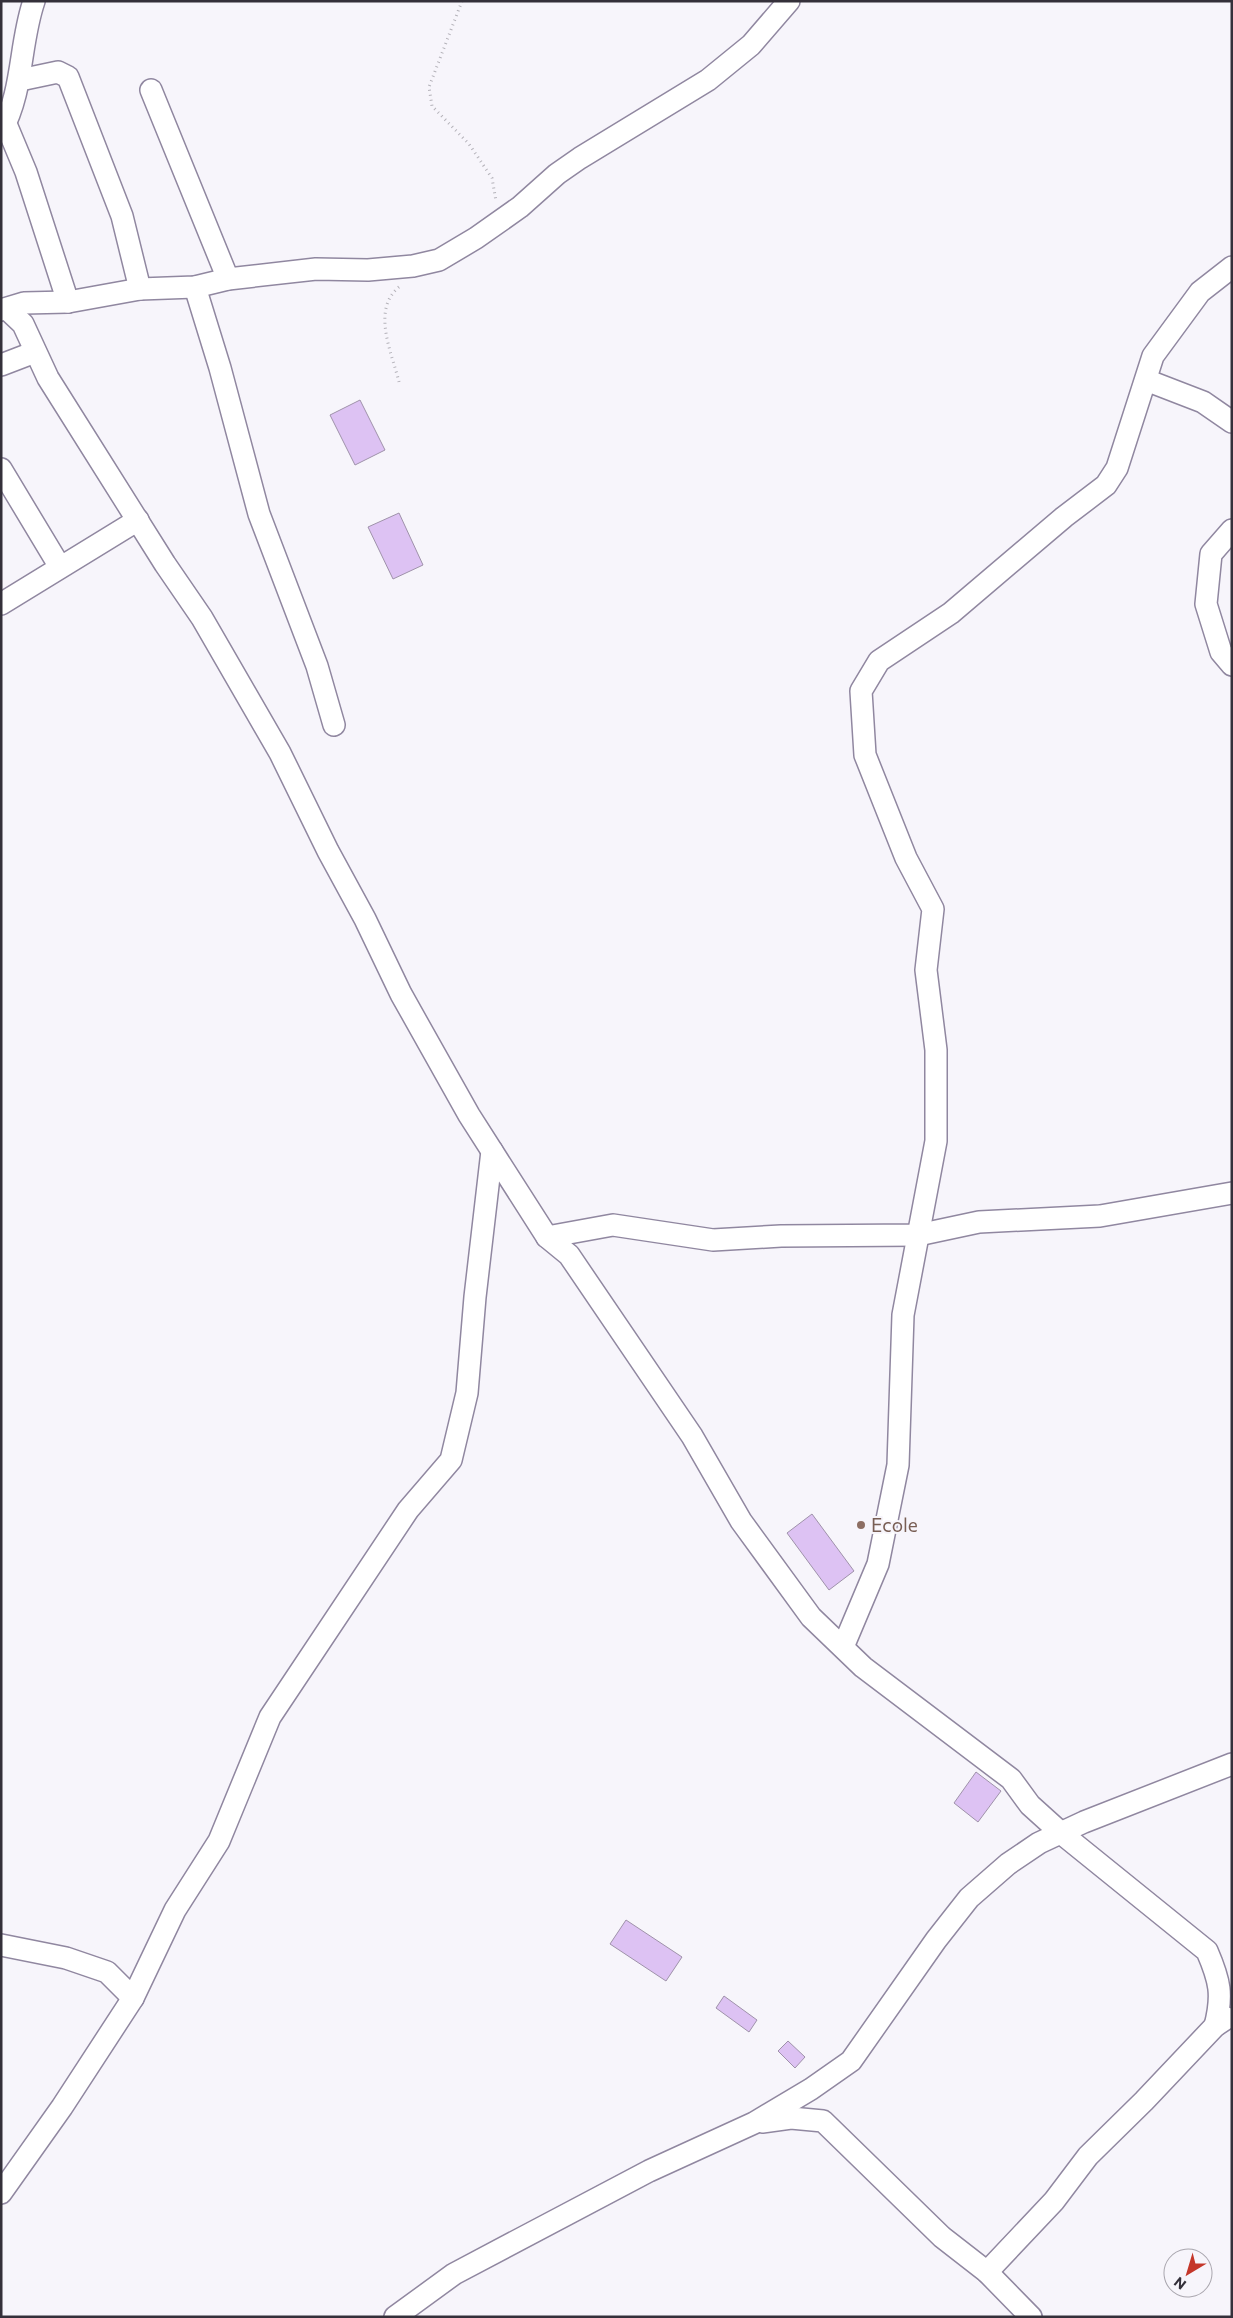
<svg xmlns="http://www.w3.org/2000/svg" width="1233" height="2318" font-family="Commissioner,sans-serif">
<style>
.building{fill:#ddc2f3;stroke:#9f92aa}
.lines{fill:none;stroke-linecap:round;stroke-linejoin:round}
.street-casing{stroke:#9087a0;stroke-width:24}
.path{stroke:#b4b2b9;stroke-width:3;stroke-dasharray:1 4;stroke-linecap:butt}
.street{stroke:#fff;stroke-width:21}
.education-dot{fill:#8d6e63;stroke:#f7f5fb;stroke-width:2}
.labels{text-anchor:middle;stroke-width:4;stroke-linejoin:round;paint-order:stroke}
.education-label{font-size:19px;fill:#785e54;stroke:#f7f5fb;text-anchor:start}
</style>
<rect width="100%" height="100%" fill="#f7f5fb"/>
<g class="building">
<polygon points="360,400 385,450 355,465 330,415"/>
<polygon points="399,513 423,565 393,579 368,527"/>
<polygon points="812,1514 854,1571 829,1590 787,1533"/>
<polygon points="976,1772 1001,1791 978,1822 954,1803"/>
<polygon points="626,1920 682,1957 666,1981 610,1944"/>
<polygon points="724,1996 757,2020 749,2032 716,2008"/>
<polygon points="788,2041 805,2057 795,2068 778,2051"/>
</g>
<g class="lines">
<g class="street-casing">
<g id="street">
<polyline points="20,80 58,72 68,77 122,216 140,289"/>
<polyline points="151,90 228,279"/>
<polyline points="6,124 26,172 68,302"/>
<path d="M1,132C24,90 19,45 34,1"/>
<polyline points="195,287 220,368 259,514 317,666 334,725"/>
<path d="M7,309L23,324L48,378L165,564L202,618L280,753L328,851L365,919L401,994L469,1115L547,1237L569,1255L692,1436L741,1521L811,1617L863,1667L1011,1779L1030,1805L1061,1833L1207,1951C1220,1981 1223,1995 1215,2026"/>
<polyline points="1,310 24,303 68,302 140,289 195,287 228,279 316,269 368,270 413,266 439,260 476,238 520,207 557,174 580,158 708,80 751,45 789,1"/>
<polyline points="1,365 35,352"/>
<polyline points="1146,380 1203,402 1232,422"/>
<polyline points="1,469 60,567"/>
<polyline points="1232,530 1211,554 1206,604 1221,652 1232,665"/>
<polyline points="1,604 138,520"/>
<polyline points="547,1237 613,1225 713,1240 781,1236 918,1235 979,1222 1100,1216 1232,1193"/>
<polyline points="843,1647 878,1564 898,1465 903,1315 936,1141 936,1050 926,970 933,909 906,858 865,755 861,691 879,661 951,613 1064,517 1106,485 1117,468 1153,356 1200,292 1232,267"/>
<polyline points="1,1945 66,1958 107,1972 133,1998"/>
<polyline points="762,2122 791,2118 823,2121 942,2237 987,2272 1031,2317"/>
<polyline points="1,2193 62,2107 133,1998 175,1910 219,1841 270,1717 408,1510 451,1460 467,1393 475,1297 492,1151"/>
<polyline points="987,2272 1054,2201 1088,2156 1144,2101 1215,2026 1227,2018"/>
<polyline points="395,2317 454,2274 649,2171 754,2123 811,2089 851,2061 936,1940 969,1898 1008,1864 1039,1843 1084,1822 1232,1764"/>
</g>
</g>
<g class="path">
<polyline points="462,1 429,87 432,106 469,144 492,178 496,201"/>
<path d="M399,287C371,310 392,353 399,382"/>
</g>
<use href="#street" class="street"/>
</g>
<circle class="education-dot" cx="861" cy="1525" r="5"/>
<g class="labels">
<g class="education-label">
<text x="871" y="1532">Ecole</text>
</g>
</g>
<rect width="1233" height="2318" fill="none" stroke="#34303a" stroke-width="5"/>
<g transform="translate(1188 2273) rotate(218)"><circle r="24" fill="#f7f5fb" stroke="#a9a6ae"/>
<path d="M0-4L9 19L0 12L-9 19Z" fill="#c4372a"/>
<text y="-8" font-size="14" font-weight="bold" text-anchor="middle" fill="#34303a">N</text>
</g>
</svg>
